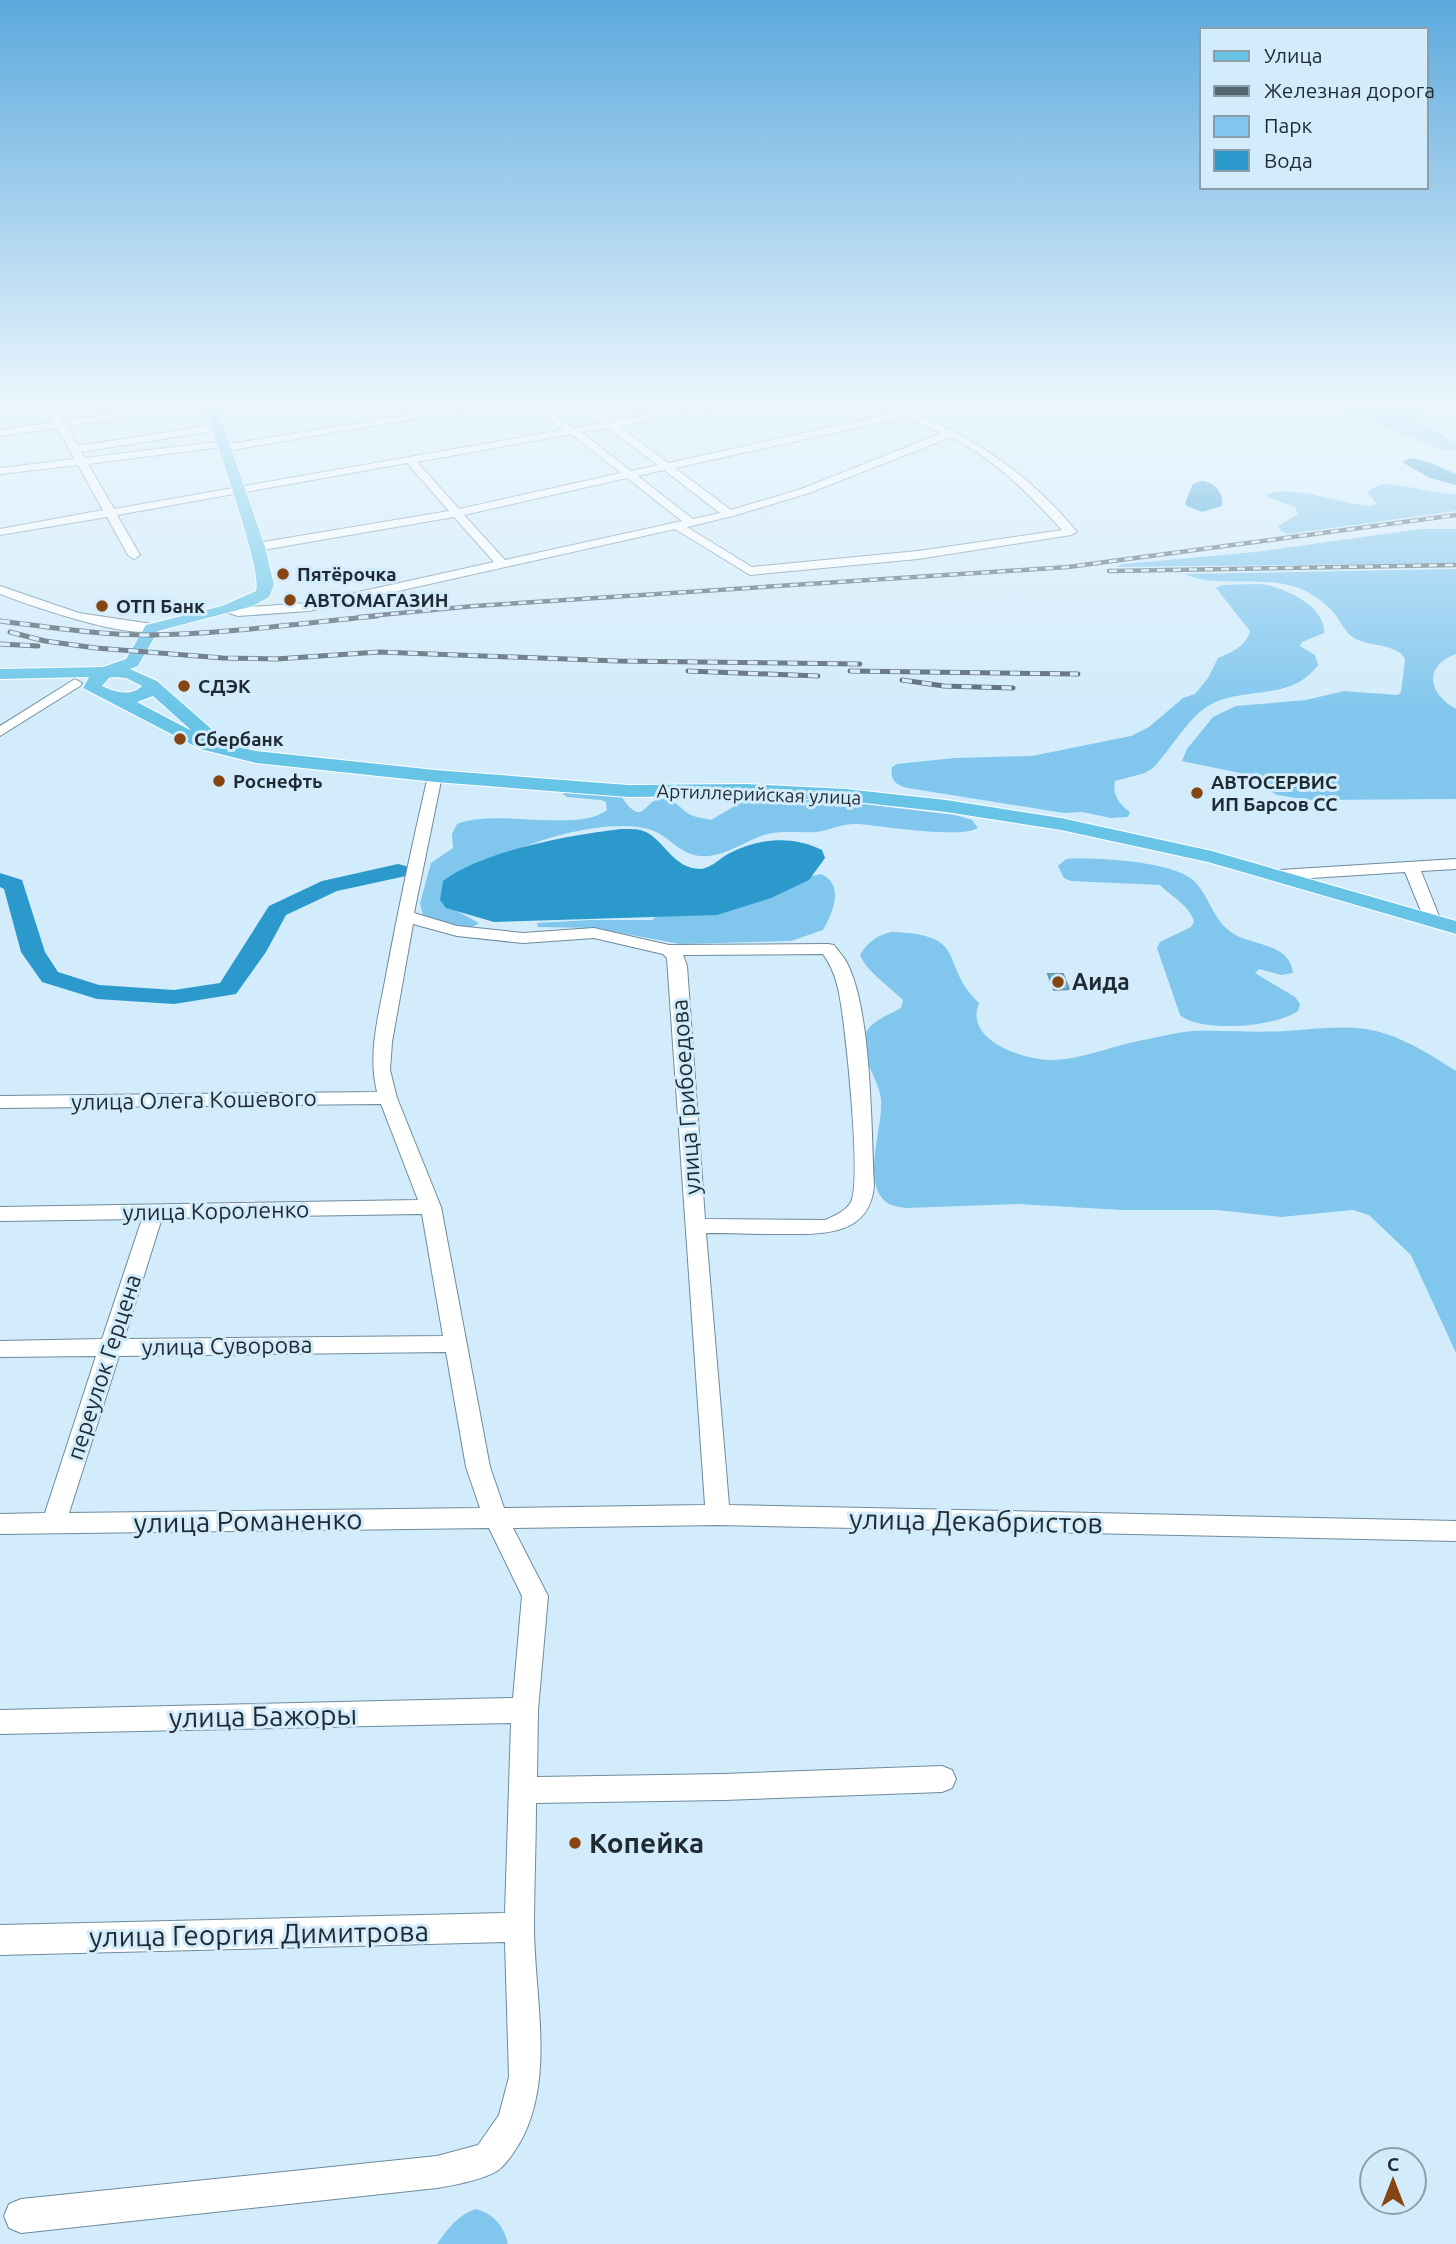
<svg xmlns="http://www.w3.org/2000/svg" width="1456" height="2244" font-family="Ubuntu,sans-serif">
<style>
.green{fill:#80c6ed}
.water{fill:#2b99cc}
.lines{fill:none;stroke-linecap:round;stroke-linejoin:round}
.river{fill:#2b99cc;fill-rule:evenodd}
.building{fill:#5bc1f6;stroke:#7693a5;stroke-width:2}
.minor-casing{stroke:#6e8b9c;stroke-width:2}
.major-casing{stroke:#fff;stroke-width:2}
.minor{fill:#fff;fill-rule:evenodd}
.major{fill:#68c4e7;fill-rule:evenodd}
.rail-far1-casing{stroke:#566670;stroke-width:4.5}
.rail-casing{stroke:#566670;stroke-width:5}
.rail-far1{stroke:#d2ecfb;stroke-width:2.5;stroke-dasharray:8;stroke-linecap:butt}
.rail{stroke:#d2ecfb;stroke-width:3.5;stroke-dasharray:10;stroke-linecap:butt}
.poi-dot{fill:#874611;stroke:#d2ecfb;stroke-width:2.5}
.labels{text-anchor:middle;stroke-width:6;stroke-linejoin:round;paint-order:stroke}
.far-poi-label{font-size:19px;font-weight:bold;fill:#1f2b32;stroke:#d2ecfb;text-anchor:start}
.far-street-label{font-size:19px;fill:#1f2b32;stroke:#d2ecfb}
.poi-label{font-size:23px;font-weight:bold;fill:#1f2b32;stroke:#d2ecfb;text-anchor:start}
.street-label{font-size:23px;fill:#1f2b32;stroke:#d2ecfb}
.near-street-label{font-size:28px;fill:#1f2b32;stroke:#d2ecfb}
.near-poi-label{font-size:28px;font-weight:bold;fill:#1f2b32;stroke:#d2ecfb;text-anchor:start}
</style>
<rect width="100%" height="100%" fill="#d2ecfb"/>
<g class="green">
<polygon points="1339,404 1419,404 1431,407 1408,415 1456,443 1456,450 1439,449 1343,409"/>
<path d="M1381,484C1407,484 1430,494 1456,494V511L1288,534L1281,531L1278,526L1298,514L1295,507L1268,497V494C1296,485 1340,504 1370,506L1377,504L1367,492Z"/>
<polygon points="1420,529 1456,529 1456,563 1116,567 1123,564 1255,552"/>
<path d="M1456,569V654C1423,666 1428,694 1456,709V799L1308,800L1277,795L1240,773L1182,761L1187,749L1213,717L1236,706L1306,700L1344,691L1398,695L1401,692L1405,660C1401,645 1371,646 1358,640C1345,635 1342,622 1333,612C1324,601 1307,590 1293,586C1259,576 1215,588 1185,574Z"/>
<path d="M1258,584C1281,585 1326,606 1324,633L1302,642L1300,646L1315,655L1318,665C1290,703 1243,685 1208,706C1189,717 1170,750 1154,767L1145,773L1115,781C1112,795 1119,804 1130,812L1128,817L1111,818L1082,812L1064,813L908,788C895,785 890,780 892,767L897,764L955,758L1032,756L1131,736L1149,727L1183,698L1195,694L1208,678L1218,658C1231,653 1247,645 1250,631L1216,588L1222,585Z"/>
<path d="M564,791L621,796C645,832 643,796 665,799C675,800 681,809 689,814C696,818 704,818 711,820L738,804L772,797L822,799L955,815L972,820L978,828C959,839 883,826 858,824C842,823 831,830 816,832C799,833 780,830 764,835C746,841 728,854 709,856C680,859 671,835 648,829C610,818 527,839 496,862C479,874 465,893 451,908L479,923C464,935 440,921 423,916L420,903L431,863L453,848L452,834L457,824C495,808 579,833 607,810L606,802L601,800L567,797L563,794Z"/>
<path d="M1066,859C1094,857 1178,861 1196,883C1211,900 1213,921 1234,934C1253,946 1290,943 1293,973L1281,975L1259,969L1255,973L1295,997L1300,1004L1298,1011C1276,1027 1200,1033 1180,1015L1157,948L1160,942L1191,927L1194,922C1191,907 1171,896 1160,885L1071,881L1064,878L1058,866Z"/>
<path d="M821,874C845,885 833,912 823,930L791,941L680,944L594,928L538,927L537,923L590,920H652L665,909Z"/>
<path d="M891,932C971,934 938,964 979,1003C964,1040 1021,1059 1050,1060C1079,1060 1110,1047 1138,1041C1156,1038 1177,1032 1195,1031C1226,1030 1256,1033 1286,1031C1319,1029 1353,1023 1386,1034C1411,1042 1434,1057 1456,1071V1353L1411,1255L1369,1215L1353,1210L1281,1217L1217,1210H1123L1018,1204L905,1208C901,1207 893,1206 889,1204C859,1186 884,1126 881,1099C879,1079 859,1056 864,1038C867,1022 889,1015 901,1008L903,1000C890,987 866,971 860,955C868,942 876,936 891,932Z"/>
<path d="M476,2209C495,2215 503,2225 508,2244H437C448,2228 458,2215 476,2209Z"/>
</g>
<g class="water">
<polygon points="1411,458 1429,462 1456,474 1456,485 1430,478 1402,462"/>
<path d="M1202,481C1215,482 1224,494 1222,506L1202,512L1187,506L1185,503L1193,484Z"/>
<path d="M621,829C630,829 640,828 648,833C667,845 674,868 700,869C710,869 719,859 728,854C758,838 792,835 822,850L825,858L809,880L771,898L717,915L494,922L446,908L440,900L443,881C484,850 571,835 621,829Z"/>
</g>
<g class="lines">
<polygon class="river" points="398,864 406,866 409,871 406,876 337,891 286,915 266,952 236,994 174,1004 97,999 42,982 21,952 4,889 0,887 0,873 22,880 45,952 58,972 99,985 174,990 220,983 269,906 322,881"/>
</g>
<polygon class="building" points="1048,974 1063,974 1069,989 1054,990"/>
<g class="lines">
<g class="minor-casing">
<g id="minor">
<polygon points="0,404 11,404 0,408"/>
<path d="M44,404H54L63,421L176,404H201L196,407L67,426L78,446L219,424L224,427L219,430L81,452L84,458L224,441L229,444L476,404H499L226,451L221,447L88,464L114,509L563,430L527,404H539L574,428L601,423L578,404H589L612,421L709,404H730L619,426L668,463L895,413L875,404H889L906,410L924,404H938L915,414C979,440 1033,478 1077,532L1071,535L918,559L750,575L675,529L309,611L238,616L220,610L226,606L238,608L309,603L494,562L454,517L257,551L251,547L257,543L449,511L407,463L117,515L140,555L134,559L128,555L107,517L0,535V529L103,510L78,465L0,474V468L75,459L57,428L0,436V430L54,422ZM905,417L942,433L801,489L731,510L675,468ZM608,428L658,465L631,471L581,432ZM571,434L621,473L459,509L417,462ZM951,437C995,459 1029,494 1062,530L918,551L752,567L687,527L733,516L809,493ZM664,470L720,513L693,519L638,476ZM627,478L682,521L505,560L464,515Z"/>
<polygon points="246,404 269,404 215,415 210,412"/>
<polygon points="1430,404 1456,404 1456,408 1435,407"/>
<path d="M0,586L79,613L152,624L158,628C138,644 26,604 0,594Z"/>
<polygon points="75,679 82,683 80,686 0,736 0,726"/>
<path d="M435,772L442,776L414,913L457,926L523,933L594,928L669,945L828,944L834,945C838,951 844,957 847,963C872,1011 871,1129 874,1185C870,1239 817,1234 776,1234C753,1234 729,1233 706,1233L729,1505L1456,1521V1541L718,1525L513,1528L548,1596L538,1710L537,1777L724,1774L942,1766L952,1770L956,1779L952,1788L942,1792L724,1800L536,1803C536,1844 534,1885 534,1926C534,2004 562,2103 502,2167C490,2179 454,2185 437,2188L21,2233L9,2228L4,2216L9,2204L21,2199L437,2156L478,2145L499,2115L509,2077L505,1942L0,1955V1925L505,1913L511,1723L0,1734V1710L513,1698L522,1596L489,1528L0,1534V1514L45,1513L96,1356L0,1357V1341L102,1339L142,1219L0,1221V1207L418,1200L381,1104L0,1108V1096L377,1092C367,1051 380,1011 387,970C399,905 413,841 428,776ZM413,924L457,936L523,943L594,938L663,954L667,958L705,1505L504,1508L490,1467L441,1207L397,1098L390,1070L392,1042ZM823,954C831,965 835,976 838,988C845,1017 862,1180 851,1202C846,1211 834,1216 825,1220L705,1219L687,966L683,955ZM422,1214L443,1336L124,1339L162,1218ZM446,1352L466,1467L480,1508L69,1513L119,1356Z"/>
<polygon points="1456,859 1456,869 1421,871 1441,921 1433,926 1425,921 1405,872 1280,880 1272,875 1280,870"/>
</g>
</g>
<g class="major-casing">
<path id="major" d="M204,404H216L265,547L274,585L269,597L253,606L158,631L138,666L130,669L157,681L215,732L218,736L212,741L256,751L435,770L628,785L746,784L846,789L946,800L1061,818L1212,851L1456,921V934L1208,862L1061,830L946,812L846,801L746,796L628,797L435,782L256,763L200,749L83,688L89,677L0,679V669L103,667L126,659L146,625L222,606L256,591C263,571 213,434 204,404ZM114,677L126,678L142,686C130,697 115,692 102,686L109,678ZM153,696L192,731L137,702Z"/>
</g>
<use href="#minor" class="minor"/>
<use href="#major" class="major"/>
<g class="rail-far1-casing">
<g id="rail-far1">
<polyline points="1109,571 1456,565"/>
<polyline points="359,617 474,606 1068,567 1456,515"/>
</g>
</g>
<g class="rail-casing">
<g id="rail">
<path d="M0,621C49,627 99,635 149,635C225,634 301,623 377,616"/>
<polyline points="10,632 45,641 96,648 223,658 276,659 379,652 618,661 860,664"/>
<polyline points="0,644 38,646"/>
<polyline points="688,671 818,676"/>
<polyline points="850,671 1078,674"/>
<polyline points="902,680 944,686 1013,688"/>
</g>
</g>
<use href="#rail-far1" class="rail-far1"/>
<use href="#rail" class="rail"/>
</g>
<linearGradient id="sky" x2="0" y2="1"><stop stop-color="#5ca9dd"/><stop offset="0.56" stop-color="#ebf6fd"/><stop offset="1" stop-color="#ebf6fd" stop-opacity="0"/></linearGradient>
<rect width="1456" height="718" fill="url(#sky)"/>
<g class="poi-dot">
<circle cx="283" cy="574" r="7"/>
<circle cx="290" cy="600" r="7"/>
<circle cx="102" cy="606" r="7"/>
<circle cx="184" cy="686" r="7"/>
<circle cx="180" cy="739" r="7"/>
<circle cx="219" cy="781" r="7"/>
<circle cx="1197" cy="793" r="7"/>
<circle cx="1058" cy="982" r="7"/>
<circle cx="575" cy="1843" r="7"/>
</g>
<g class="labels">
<g class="far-poi-label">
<text x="297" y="581">Пятёрочка</text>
<text x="304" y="607">АВТОМАГАЗИН</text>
<text x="116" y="613">ОТП Банк</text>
<text x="198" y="693">СДЭК</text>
<text x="194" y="746">Сбербанк</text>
<text x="233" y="788">Роснефть</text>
<text x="1211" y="789">АВТОСЕРВИС<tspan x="1211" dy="22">ИП Барсов СС</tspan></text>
</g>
<g class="far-street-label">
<text transform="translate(759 794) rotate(2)" y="7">Артиллерийская улица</text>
</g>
<g class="poi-label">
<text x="1072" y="990">Аида</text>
</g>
<g class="street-label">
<text transform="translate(686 1097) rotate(-94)" y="8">улица Грибоедова</text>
<text transform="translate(194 1100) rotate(-1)" y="8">улица Олега Кошевого</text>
<text transform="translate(216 1211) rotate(-1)" y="8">улица Короленко</text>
<text transform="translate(227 1346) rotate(-1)" y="8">улица Суворова</text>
<text transform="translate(104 1367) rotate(-72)" y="8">переулок Герцена</text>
</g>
<g class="near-street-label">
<text transform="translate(248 1521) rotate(-1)" y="10">улица Романенко</text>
<text transform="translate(976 1521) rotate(1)" y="10">улица Декабристов</text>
<text transform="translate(263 1716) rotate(-1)" y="10">улица Бажоры</text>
<text transform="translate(259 1934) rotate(-1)" y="10">улица Георгия Димитрова</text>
</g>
<g class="near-poi-label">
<text x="589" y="1853">Копейка</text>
</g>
</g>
<rect x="1200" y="28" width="228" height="161" fill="#d2ecfb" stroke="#8a9fab" stroke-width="2"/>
<rect x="1214" y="51" width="35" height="10" fill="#68c4e7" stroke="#8a9fab" stroke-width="2"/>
<text x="1264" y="63" font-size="21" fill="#1f2b32">Улица</text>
<rect x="1214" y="86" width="35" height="10" fill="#566670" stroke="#8a9fab" stroke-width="2"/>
<text x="1264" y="98" font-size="21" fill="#1f2b32">Железная дорога</text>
<rect x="1214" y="116" width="35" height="21" fill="#80c6ed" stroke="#8a9fab" stroke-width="2"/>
<text x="1264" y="133" font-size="21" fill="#1f2b32">Парк</text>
<rect x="1214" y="150" width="35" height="21" fill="#2b99cc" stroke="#8a9fab" stroke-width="2"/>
<text x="1264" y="168" font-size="21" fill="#1f2b32">Вода</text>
<g transform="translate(1393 2181)"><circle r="33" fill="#d2ecfb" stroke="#8a9fab" stroke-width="2"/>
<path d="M0-5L12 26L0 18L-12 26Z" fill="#874611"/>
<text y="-10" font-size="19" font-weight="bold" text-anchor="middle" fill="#1f2b32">С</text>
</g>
</svg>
